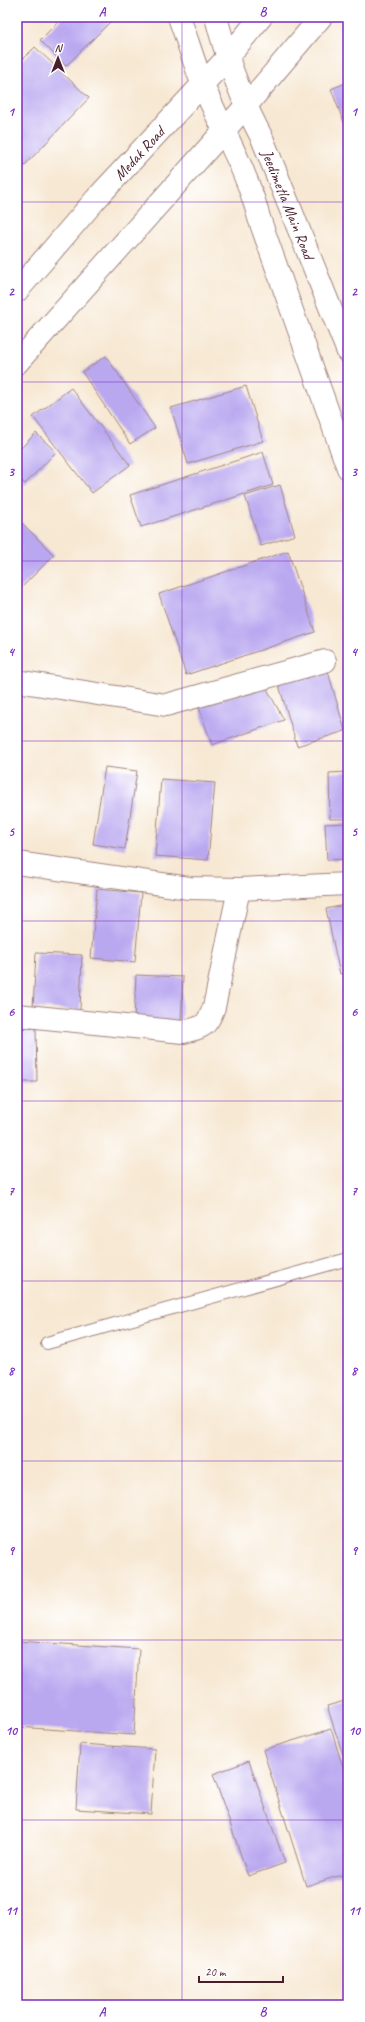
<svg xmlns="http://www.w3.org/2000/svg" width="365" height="2022" font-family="Caveat,sans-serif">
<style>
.building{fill:#b9a7f0}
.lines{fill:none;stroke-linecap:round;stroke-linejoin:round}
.lane-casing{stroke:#a0847f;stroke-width:14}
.street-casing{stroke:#a0847f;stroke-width:24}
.primary-casing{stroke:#a0847f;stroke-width:24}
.lane{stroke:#fff;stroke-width:12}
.street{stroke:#fff;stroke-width:22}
.primary{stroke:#fff;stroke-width:22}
.grid{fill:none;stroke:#7b2cbf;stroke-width:1;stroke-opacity:0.55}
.labels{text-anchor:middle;stroke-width:4;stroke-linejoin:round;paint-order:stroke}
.street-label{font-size:16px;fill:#4a1f2b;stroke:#fff}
.neatline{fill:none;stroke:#7b2cbf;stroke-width:1.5}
.grid-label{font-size:13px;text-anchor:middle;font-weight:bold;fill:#7b2cbf}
</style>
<rect width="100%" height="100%" fill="#fff"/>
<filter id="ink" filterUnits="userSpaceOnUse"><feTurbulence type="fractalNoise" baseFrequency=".025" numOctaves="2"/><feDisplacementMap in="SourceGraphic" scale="8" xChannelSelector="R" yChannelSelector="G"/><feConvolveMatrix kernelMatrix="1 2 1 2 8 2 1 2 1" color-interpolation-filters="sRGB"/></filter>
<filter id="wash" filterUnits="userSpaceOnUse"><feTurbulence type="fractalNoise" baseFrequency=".012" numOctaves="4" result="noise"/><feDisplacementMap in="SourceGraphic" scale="16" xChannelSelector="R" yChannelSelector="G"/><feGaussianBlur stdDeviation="0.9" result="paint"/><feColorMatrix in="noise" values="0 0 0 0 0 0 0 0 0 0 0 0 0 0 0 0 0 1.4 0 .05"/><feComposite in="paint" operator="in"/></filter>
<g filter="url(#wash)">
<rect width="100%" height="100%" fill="#f7e8d3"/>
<g id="blocks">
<g class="building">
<polygon points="63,17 115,17 66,66 40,40"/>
<polygon points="35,47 89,98 24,166 17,159 17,65"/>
<polygon points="348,82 348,133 331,89"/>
<polygon points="106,356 155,428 130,444 82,372"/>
<polygon points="246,386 263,441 188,464 171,408"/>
<polygon points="71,388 130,465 92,493 33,417"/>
<polygon points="36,433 56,452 25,484 17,476 17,452"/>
<polygon points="263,452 273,485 141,527 130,495"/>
<polygon points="280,485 295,535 261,546 245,496"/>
<polygon points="17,518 54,555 17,592"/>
<polygon points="288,551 315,632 186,675 159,594"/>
<polygon points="325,661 345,731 297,746 276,675"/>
<polygon points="266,687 284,720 212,745 198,705"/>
<polygon points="105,767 137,771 125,849 93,844"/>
<polygon points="348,772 348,819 330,819 329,773"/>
<polygon points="161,779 215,783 208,860 155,856"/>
<polygon points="348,823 348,859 327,860 325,824"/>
<polygon points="97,889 141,893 135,962 91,958"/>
<polygon points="344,905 348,924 348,972 340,974 326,909"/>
<polygon points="36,953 82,955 80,1010 33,1008"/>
<polygon points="136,975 183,977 181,1022 134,1020"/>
<polygon points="36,1028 37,1082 17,1082 17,1029"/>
<polygon points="17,1641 139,1649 134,1735 17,1727"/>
<polygon points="348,1700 348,1771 327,1706"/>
<polygon points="331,1729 348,1783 348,1873 306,1886 263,1750"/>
<polygon points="80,1744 155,1749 151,1814 76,1809"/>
<polygon points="249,1761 285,1863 248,1876 213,1774"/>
</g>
</g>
</g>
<g filter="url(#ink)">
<use href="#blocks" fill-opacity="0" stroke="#a0847f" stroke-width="1"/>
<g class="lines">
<g class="lane-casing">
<polyline id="lane" points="47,1343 348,1259"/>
</g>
<g class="street-casing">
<g id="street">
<polyline points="17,681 166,705 325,661"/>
<polyline points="17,863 189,888 239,889 348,884"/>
<path d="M17,1015L183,1032C203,1027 207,1027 214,1007L239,889"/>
</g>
</g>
<g class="primary-casing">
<g id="primary">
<path d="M179,17C187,39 194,62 202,83C221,128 247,170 259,218L348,468"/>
<path id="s1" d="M216,17C227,60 241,99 262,138L348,352"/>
<path id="s2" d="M17,291L96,199L227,58L261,17"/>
<polyline points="17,363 245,107 321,17"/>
</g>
</g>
<use href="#lane" class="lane"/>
<use href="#street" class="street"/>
<use href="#primary" class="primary"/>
</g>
</g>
<path class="grid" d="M182,17V2005M17,202H348M17,382H348M17,561H348M17,741H348M17,921H348M17,1101H348M17,1281H348M17,1461H348M17,1640H348M17,1820H348"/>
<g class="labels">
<g class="street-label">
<text dy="6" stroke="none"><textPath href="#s2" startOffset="184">Medak Road</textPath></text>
<text dy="6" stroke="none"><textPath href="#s1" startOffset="201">Jeedimetla Main Road</textPath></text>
</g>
</g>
<rect width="365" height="2022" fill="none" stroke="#fff" stroke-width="44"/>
<g transform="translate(58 58)" stroke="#ffffff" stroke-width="3" paint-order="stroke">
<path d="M0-3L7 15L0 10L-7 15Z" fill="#4a1f2b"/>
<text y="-6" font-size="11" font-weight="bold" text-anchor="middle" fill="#4a1f2b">N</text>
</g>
<path d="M199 1976v6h84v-6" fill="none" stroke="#4a1f2b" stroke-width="2"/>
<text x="205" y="1976" font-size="12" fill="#4a1f2b" stroke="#ffffff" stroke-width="3" paint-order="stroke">20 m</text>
<rect x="22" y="22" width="321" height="1978" class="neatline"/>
<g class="grid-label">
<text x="102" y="16">A</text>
<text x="263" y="16">B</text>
<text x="11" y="116">1</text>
<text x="354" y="116">1</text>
<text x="11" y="296">2</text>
<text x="354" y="296">2</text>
<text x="11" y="476">3</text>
<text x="354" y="476">3</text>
<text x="11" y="656">4</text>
<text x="354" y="656">4</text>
<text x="11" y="836">5</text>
<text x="354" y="836">5</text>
<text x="11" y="1016">6</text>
<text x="354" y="1016">6</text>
<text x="11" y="1195">7</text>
<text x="354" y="1195">7</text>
<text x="11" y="1375">8</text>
<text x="354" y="1375">8</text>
<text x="11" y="1555">9</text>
<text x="354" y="1555">9</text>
<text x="11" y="1735">10</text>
<text x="354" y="1735">10</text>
<text x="11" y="1915">11</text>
<text x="354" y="1915">11</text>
<text x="102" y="2016">A</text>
<text x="263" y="2016">B</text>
</g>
</svg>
